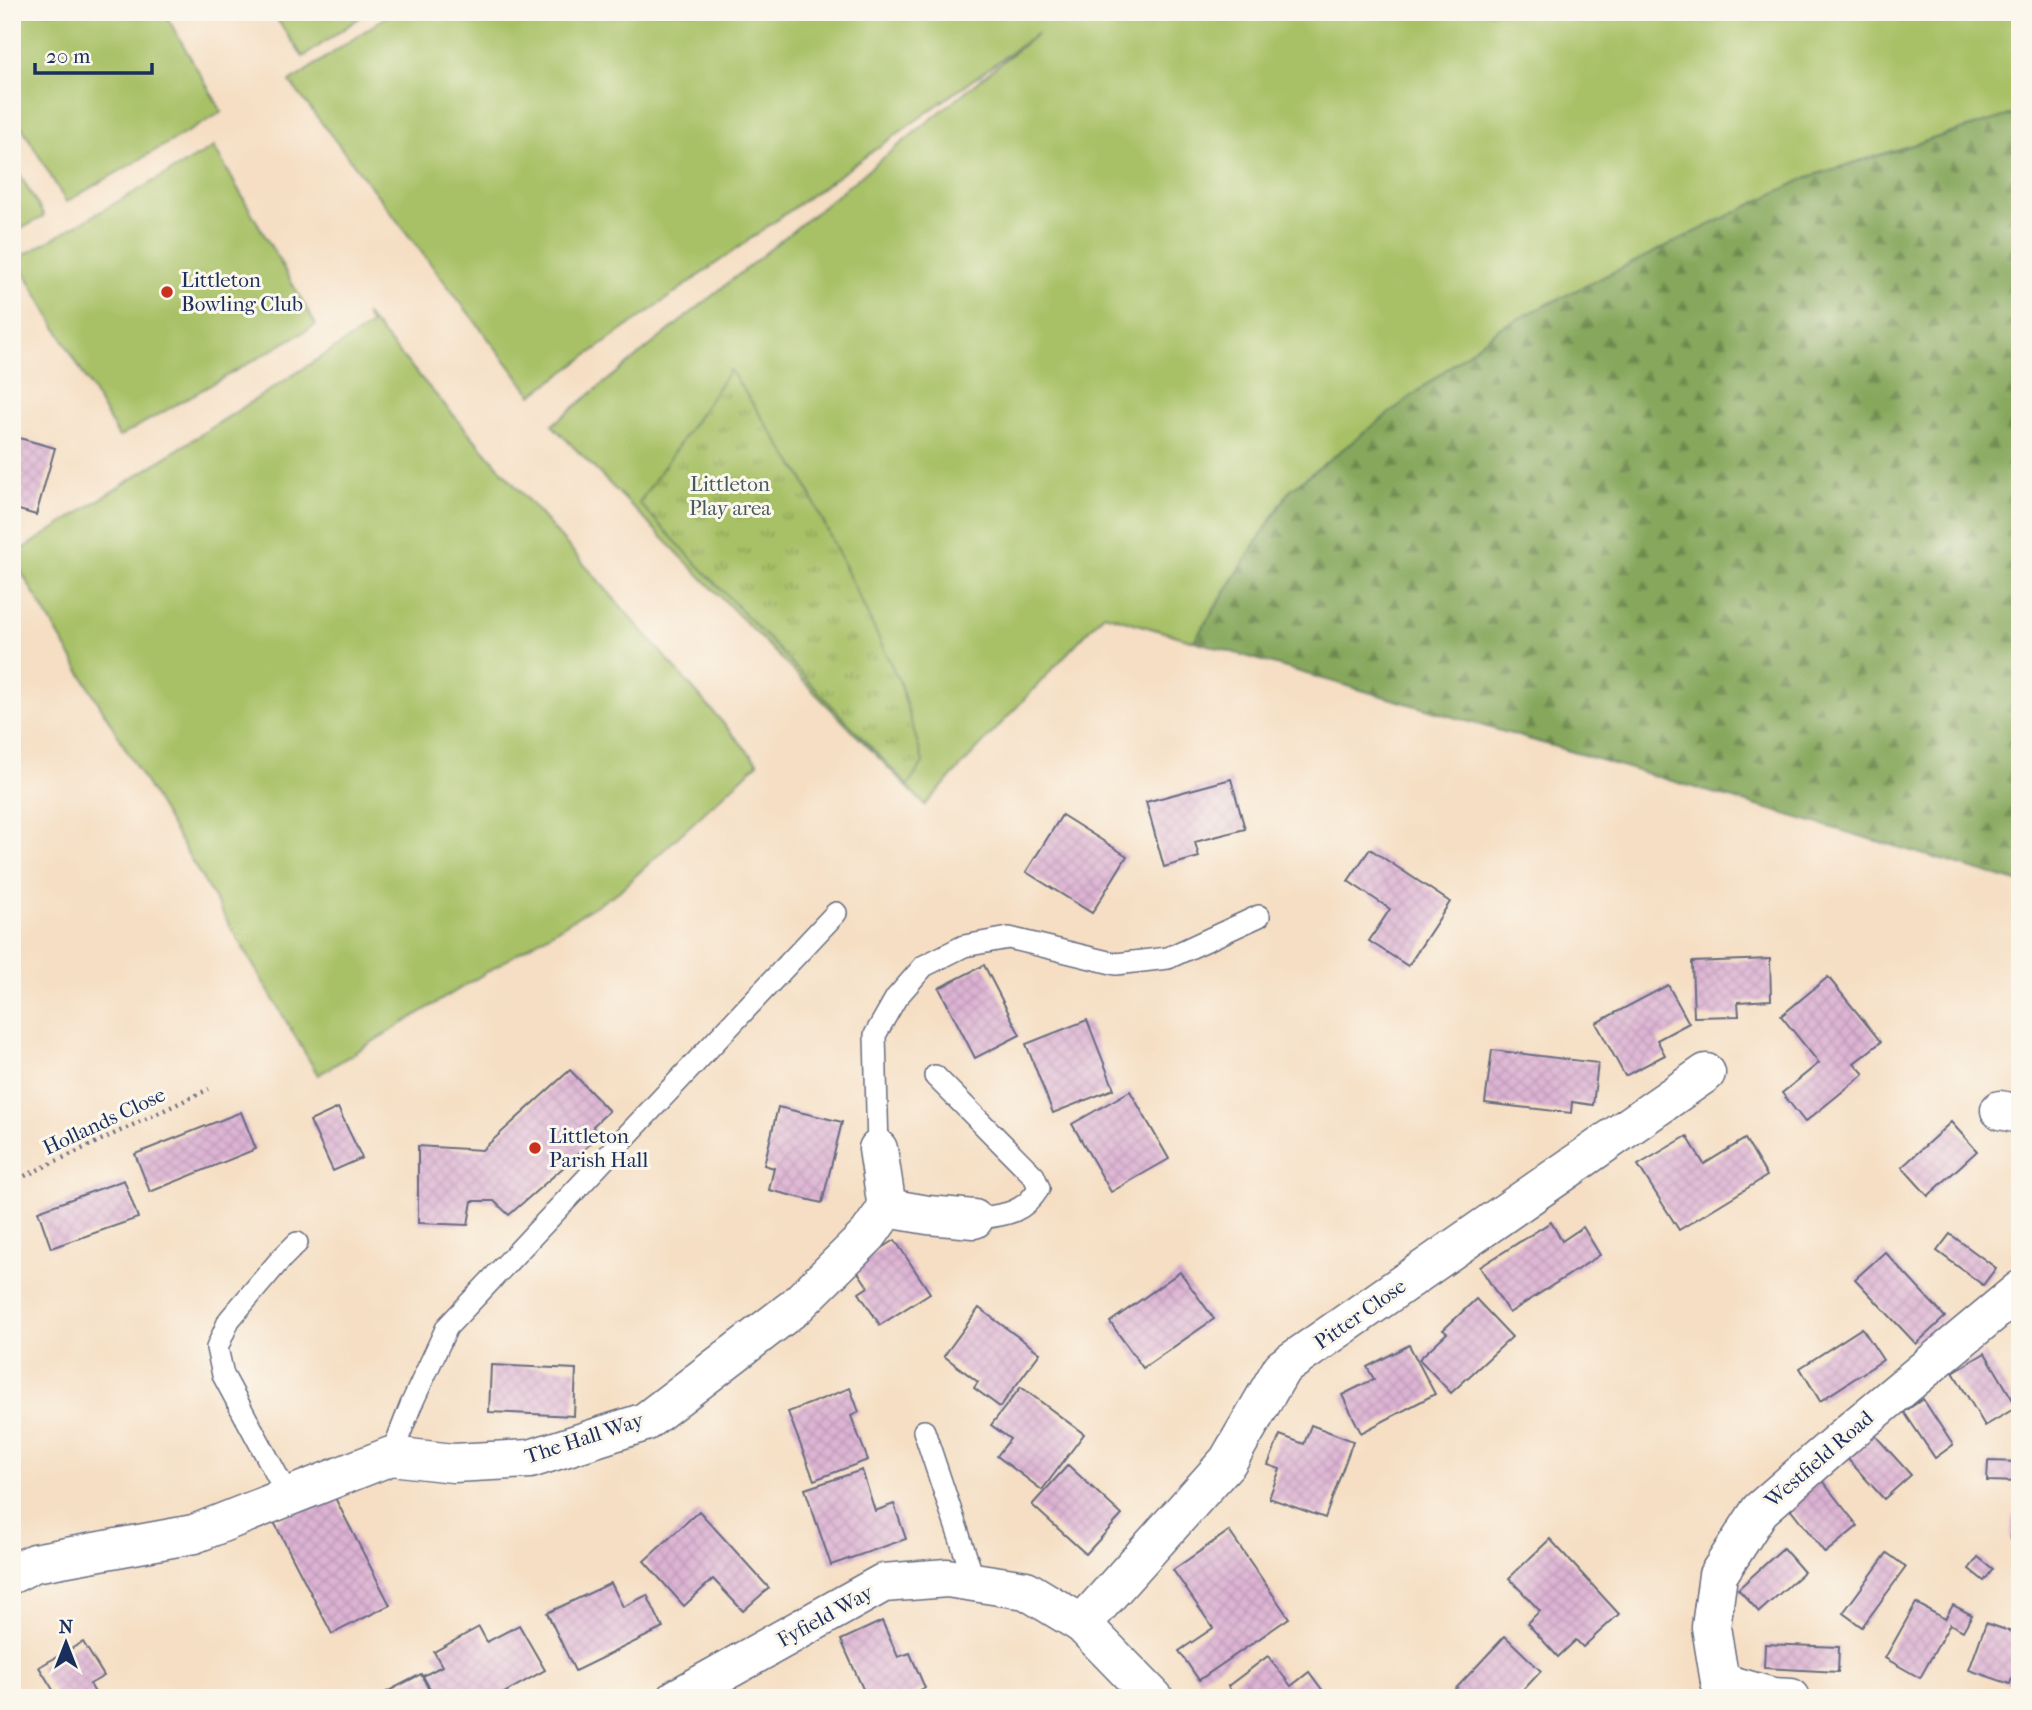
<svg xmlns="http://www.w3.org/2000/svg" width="2032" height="1710" font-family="'IM FELL French Canon',serif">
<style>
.grass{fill:#a8c166;stroke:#627862;stroke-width:2}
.forest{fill:url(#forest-firs);stroke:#506b5c;stroke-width:2}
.park{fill:url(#park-tufts);stroke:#627862;stroke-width:2}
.building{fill:url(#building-cross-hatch)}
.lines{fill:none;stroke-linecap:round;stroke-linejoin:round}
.service-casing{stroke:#676c81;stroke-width:24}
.minor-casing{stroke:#676c81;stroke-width:41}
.path{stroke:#676c81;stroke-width:4.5;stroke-dasharray:2 5;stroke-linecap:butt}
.service{stroke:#fff;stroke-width:21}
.minor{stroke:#fff;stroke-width:38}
.poi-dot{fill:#c8321e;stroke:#fbf7ec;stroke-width:2.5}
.labels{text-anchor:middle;stroke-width:6;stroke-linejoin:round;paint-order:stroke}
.poi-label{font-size:21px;fill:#1b2f5e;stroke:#fbf7ec;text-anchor:start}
.park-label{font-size:21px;fill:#455b60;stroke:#fbf7ec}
.street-label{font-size:21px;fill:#1b2f5e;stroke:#fbf7ec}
</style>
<defs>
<pattern id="forest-firs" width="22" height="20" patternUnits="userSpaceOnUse" patternTransform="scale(1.75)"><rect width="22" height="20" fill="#86a75b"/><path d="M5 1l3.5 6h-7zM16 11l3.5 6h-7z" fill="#6d884e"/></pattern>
<pattern id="park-tufts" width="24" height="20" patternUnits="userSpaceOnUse" patternTransform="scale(1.75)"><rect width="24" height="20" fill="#a8c166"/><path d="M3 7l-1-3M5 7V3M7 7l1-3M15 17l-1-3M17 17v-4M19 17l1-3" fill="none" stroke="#889d57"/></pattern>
<pattern id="building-cross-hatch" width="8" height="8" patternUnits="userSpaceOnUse" patternTransform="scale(1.75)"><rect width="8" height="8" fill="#ddb3d3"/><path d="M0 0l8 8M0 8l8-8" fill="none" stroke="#bd9ab8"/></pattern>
</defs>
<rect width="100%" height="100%" fill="#fbf7ec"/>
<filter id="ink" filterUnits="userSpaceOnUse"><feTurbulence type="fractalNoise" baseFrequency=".0143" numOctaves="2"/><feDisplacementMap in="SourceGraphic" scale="14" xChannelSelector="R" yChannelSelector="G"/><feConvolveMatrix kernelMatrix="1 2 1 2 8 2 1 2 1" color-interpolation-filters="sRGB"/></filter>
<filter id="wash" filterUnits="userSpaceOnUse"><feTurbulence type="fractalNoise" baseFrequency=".00686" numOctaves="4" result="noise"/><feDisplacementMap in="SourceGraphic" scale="28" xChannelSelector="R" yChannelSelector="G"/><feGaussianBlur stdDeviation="1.57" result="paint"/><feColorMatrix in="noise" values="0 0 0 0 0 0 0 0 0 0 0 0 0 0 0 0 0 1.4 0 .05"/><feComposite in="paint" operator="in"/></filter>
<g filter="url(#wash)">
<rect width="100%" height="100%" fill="#f5dec3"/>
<g class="grass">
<polygon points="12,12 164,12 222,112 66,202 12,110"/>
<polygon points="272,12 368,12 303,57"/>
<polygon points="393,12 2020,12 2020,112 1808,177 1290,490 1194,641 1104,614 925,805 552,425 1038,33 532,395 290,82"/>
<polygon points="214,147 316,325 119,437 17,259"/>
<polygon points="12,161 44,216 12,234"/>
<polygon points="365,314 758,763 618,892 318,1075 12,556 371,325"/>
</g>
<polygon class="forest" points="2020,112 2020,883 1194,641 1290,490 1501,327 1808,177"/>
<polygon class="park" points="730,370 802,477 900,683 923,762 908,786 639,503"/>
<g id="blocks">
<g class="building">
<polygon points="12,436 55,448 36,515 12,508"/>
<polygon points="1231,779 1245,829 1195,842 1199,857 1164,867 1146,802"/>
<polygon points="1062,815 1127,856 1092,913 1026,872"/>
<polygon points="1370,849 1450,902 1408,966 1369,941 1390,909 1348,881"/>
<polygon points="1770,959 1771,1000 1738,1002 1739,1016 1694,1017 1692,962"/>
<polygon points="984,965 1020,1035 975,1058 939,988"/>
<polygon points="1828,977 1881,1042 1854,1063 1864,1074 1805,1122 1782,1093 1819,1063 1781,1016"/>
<polygon points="1668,985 1689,1023 1657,1040 1665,1055 1625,1076 1596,1023"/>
<polygon points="1087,1020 1114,1089 1053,1113 1026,1044"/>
<polygon points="1492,1050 1598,1063 1593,1105 1572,1102 1571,1113 1485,1103"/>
<polygon points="570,1070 609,1111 593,1126 597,1138 509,1215 494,1201 472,1201 468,1225 418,1223 418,1146 482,1150"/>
<polygon points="1130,1091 1169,1159 1111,1192 1072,1124"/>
<polygon points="778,1107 842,1122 822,1203 769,1190 774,1168 764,1165"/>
<polygon points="338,1108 362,1158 333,1171 310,1121"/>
<polygon points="241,1112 256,1149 150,1192 135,1154"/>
<polygon points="1951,1122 1977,1151 1928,1196 1902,1167"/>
<polygon points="1687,1136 1704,1164 1745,1139 1767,1176 1679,1230 1638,1165"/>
<polygon points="124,1180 138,1218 51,1248 38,1211"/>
<polygon points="1551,1222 1562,1241 1583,1227 1600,1255 1509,1313 1480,1267"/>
<polygon points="1950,1234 1996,1268 1983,1285 1937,1251"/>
<polygon points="895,1240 930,1293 880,1325 859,1293 868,1287 854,1266"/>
<polygon points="1885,1252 1945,1317 1916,1344 1855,1279"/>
<polygon points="1180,1272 1214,1319 1143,1368 1110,1322"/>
<polygon points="1476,1299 1512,1337 1451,1393 1419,1359 1447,1333 1443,1330"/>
<polygon points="979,1308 1040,1353 1000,1407 974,1388 978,1382 944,1356"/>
<polygon points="2020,1317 2020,1338 2012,1319"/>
<polygon points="1862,1328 1883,1360 1820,1401 1800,1368"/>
<polygon points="1409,1345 1435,1394 1361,1433 1342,1395 1374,1379 1367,1367"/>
<polygon points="1985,1353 2017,1407 1985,1426 1953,1372"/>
<polygon points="491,1365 576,1369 574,1416 489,1412"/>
<polygon points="1021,1387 1084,1434 1042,1490 997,1456 1010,1439 991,1425"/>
<polygon points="850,1388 859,1412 851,1416 868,1460 814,1480 788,1412"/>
<polygon points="1923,1399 1953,1445 1935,1458 1904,1412"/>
<polygon points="1311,1425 1353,1441 1325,1518 1269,1498 1280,1469 1268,1465 1280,1435 1304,1444"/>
<polygon points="1872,1432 1911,1475 1884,1499 1845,1456"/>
<polygon points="1988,1461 2020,1462 2020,1482 1987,1481"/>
<polygon points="1068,1465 1122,1515 1086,1554 1032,1505"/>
<polygon points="862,1470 875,1511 894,1504 906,1539 831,1565 805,1489"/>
<polygon points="1819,1477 1858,1526 1825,1553 1786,1503"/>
<polygon points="332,1492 390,1605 332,1634 274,1522"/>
<polygon points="699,1511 769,1588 743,1611 713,1579 684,1606 644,1561"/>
<polygon points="2012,1516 2020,1516 2020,1540 2011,1540"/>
<polygon points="1229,1531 1289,1618 1199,1680 1179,1651 1213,1628 1173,1570"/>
<polygon points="1550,1539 1619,1614 1583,1647 1576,1640 1558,1657 1527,1623 1540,1611 1509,1578"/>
<polygon points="1783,1548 1804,1572 1759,1612 1738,1589"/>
<polygon points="1887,1553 1906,1567 1862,1627 1843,1613"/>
<polygon points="1978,1557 1993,1569 1984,1581 1969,1569"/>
<polygon points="611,1583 623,1607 647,1595 663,1628 575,1671 547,1613"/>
<polygon points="1916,1603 1945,1619 1953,1605 1972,1615 1963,1631 1950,1624 1920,1678 1885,1658"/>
<polygon points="882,1621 898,1657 910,1653 925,1688 903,1698 867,1698 841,1640"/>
<polygon points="1986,1623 2020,1635 2020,1655 2010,1684 1969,1670"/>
<polygon points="519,1625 545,1670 495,1698 435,1698 423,1676 442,1666 434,1652 479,1627 487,1642"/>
<polygon points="1505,1636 1541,1671 1516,1698 1447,1698"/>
<polygon points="83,1642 104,1676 90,1684 98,1698 58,1698 39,1667"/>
<polygon points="1765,1644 1839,1647 1838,1672 1764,1668"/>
<polygon points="1268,1656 1291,1686 1309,1672 1326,1695 1323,1698 1236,1698 1228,1686"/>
<polygon points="421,1674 433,1698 375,1698"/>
</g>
</g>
</g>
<g filter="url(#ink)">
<use href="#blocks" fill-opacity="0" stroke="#676c81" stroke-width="2"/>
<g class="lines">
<g class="service-casing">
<g id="service">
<path d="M935,1076L1034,1176L1039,1188C1023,1215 1002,1215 974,1219"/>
<polyline points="878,1149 875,1035 896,998 924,966 964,946 1009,938 1116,964 1168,958 1259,916"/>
<polyline points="924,1431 975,1583"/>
<polyline points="391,1456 411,1405 447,1327 836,913"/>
<polyline points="288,1496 223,1375 217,1348 229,1320 280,1260 297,1243"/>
</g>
</g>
<g class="minor-casing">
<g id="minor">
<polyline points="2000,1110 2020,1114"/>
<polyline points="887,1208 928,1215 974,1219"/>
<polyline points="12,1574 34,1563 194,1534 391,1456 453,1463 530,1459 645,1422 795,1307 868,1235 887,1208 878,1149"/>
<polyline points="1082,1624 1228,1461 1282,1368 1706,1073"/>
<polyline points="1720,1682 1711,1627 1718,1575 1760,1510 1853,1429 2020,1290"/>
<polyline points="1720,1682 1772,1697 1791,1698"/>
<polyline points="677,1698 883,1583 947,1578 1026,1590 1082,1624 1154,1698"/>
</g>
</g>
<polyline class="path" points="12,1182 209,1089"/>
<use href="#service" class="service"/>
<use href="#minor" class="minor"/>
</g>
</g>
<g class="poi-dot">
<circle cx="167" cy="292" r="7"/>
<circle cx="535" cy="1148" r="7"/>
</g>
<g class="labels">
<g class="poi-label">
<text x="181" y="287">Littleton<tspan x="181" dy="24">Bowling Club</tspan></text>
<text x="549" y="1143">Littleton<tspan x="549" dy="24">Parish Hall</tspan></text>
</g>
<g class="park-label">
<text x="730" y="491">Littleton<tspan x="730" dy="24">Play area</tspan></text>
</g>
<g class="street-label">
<text transform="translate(104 1121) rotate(-25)" y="7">Hollands Close</text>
<text transform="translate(1360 1314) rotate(-35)" y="7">Pitter Close</text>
<text transform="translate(584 1438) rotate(-18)" y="7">The Hall Way</text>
<text transform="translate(1819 1459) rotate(-41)" y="7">Westfield Road</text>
<text transform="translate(825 1616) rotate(-29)" y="7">Fyfield Way</text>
</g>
</g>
<rect width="2032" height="1710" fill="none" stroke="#fbf7ec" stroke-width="42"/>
<g transform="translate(66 1643)" stroke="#fbf7ec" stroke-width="5" paint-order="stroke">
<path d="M0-5L12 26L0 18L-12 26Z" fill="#1b2f5e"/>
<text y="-10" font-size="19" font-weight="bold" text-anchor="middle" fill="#1b2f5e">N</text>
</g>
<path d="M35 63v10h117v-10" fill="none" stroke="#1b2f5e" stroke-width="3.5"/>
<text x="46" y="63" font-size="21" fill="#1b2f5e" stroke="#fbf7ec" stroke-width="5" paint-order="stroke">20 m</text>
</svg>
